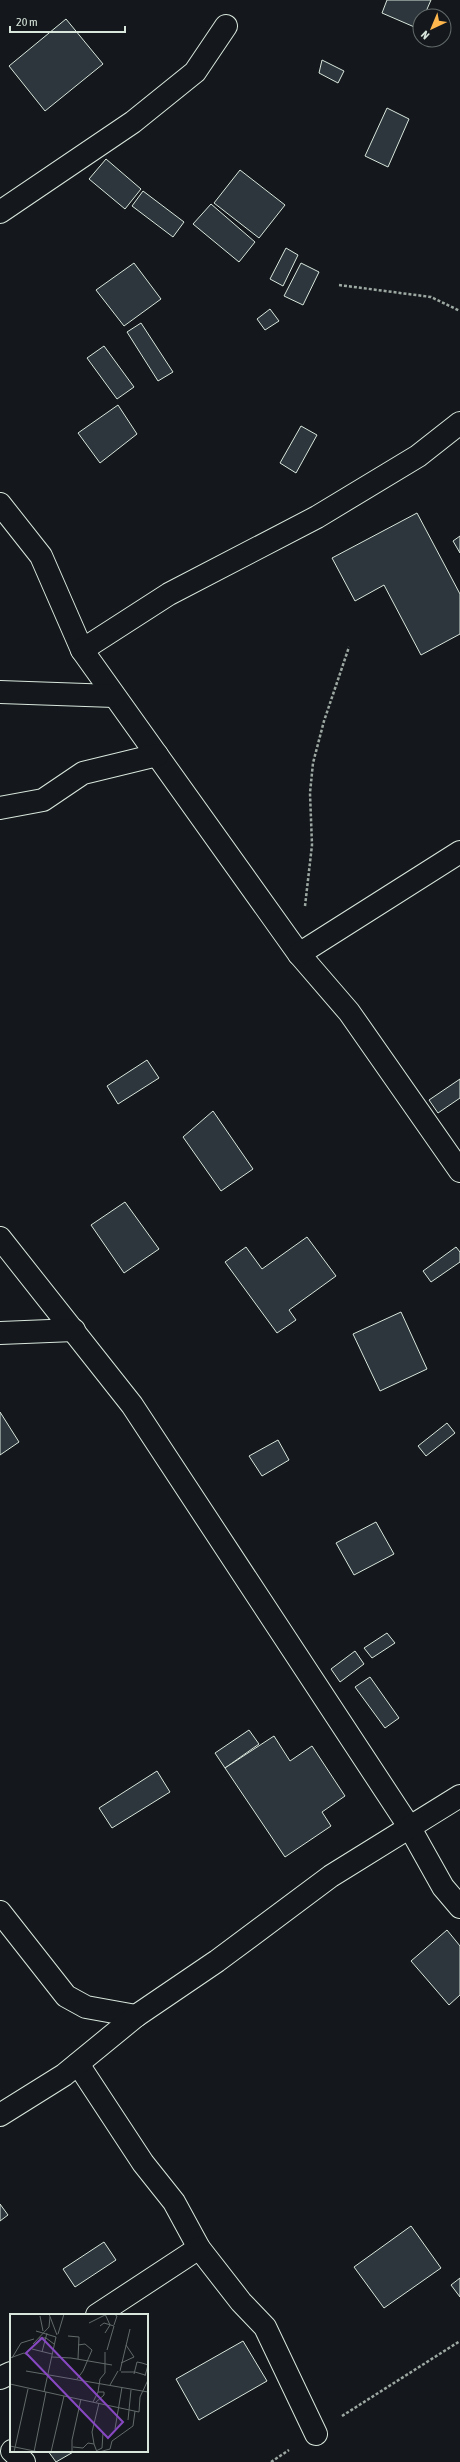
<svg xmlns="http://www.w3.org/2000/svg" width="460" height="2462" font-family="'Asap Condensed',sans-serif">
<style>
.building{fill:#2c363c;stroke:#d8e6dc}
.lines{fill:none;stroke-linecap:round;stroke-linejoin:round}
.minor-casing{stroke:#d8e6dc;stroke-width:24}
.path{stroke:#9da8a2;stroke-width:2.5;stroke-dasharray:3 2;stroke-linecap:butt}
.minor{stroke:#14181c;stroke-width:22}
.inset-road{fill:none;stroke:#626a69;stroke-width:1}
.view{fill:#8948c3;fill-opacity:0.15;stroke:#8948c3;stroke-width:2}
.inset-edge{fill:none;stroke:#d8e6dc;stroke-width:2}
</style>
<rect width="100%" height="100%" fill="#14181c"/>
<g class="building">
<polygon points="387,0 431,0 424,16 420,16 419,29 382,13"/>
<polygon points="66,19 103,64 45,111 9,66"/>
<polygon points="322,60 344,71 338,83 319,73"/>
<polygon points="387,108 409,119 388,167 365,156"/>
<polygon points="106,159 141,189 125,209 89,179"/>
<polygon points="240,170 285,205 259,238 214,203"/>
<polygon points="143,191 184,222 173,237 132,206"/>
<polygon points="211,204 255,242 239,262 193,224"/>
<polygon points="286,248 298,255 283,286 270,279"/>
<polygon points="134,263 161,299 124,326 96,290"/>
<polygon points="301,263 319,272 303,305 284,296"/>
<polygon points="270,309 279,321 265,330 257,319"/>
<polygon points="141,323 173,372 158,381 127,332"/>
<polygon points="104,346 134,387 117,399 87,358"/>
<polygon points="118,405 137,434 100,463 78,433"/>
<polygon points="301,426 317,435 296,473 280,463"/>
<polygon points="417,513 460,594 460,634 421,655 384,585 355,601 332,558"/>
<polygon points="460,536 460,553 453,541"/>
<polygon points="147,1060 159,1078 118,1104 107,1086"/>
<polygon points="460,1079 460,1098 438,1113 429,1100"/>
<polygon points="213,1111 253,1169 221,1191 183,1137"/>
<polygon points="125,1202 159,1249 124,1273 91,1225"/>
<polygon points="307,1237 336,1276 289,1310 296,1320 277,1333 225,1262 246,1247 262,1269"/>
<polygon points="456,1247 460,1252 460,1262 431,1282 423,1271"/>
<polygon points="401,1312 427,1369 380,1391 353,1334"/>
<polygon points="0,1412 19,1442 0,1455"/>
<polygon points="447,1423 455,1433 426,1456 418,1446"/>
<polygon points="278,1440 289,1460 262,1476 249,1456"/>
<polygon points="376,1522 394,1554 354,1575 336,1543"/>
<polygon points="387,1633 395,1643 372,1658 364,1648"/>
<polygon points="355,1651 364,1664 340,1682 331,1669"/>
<polygon points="370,1677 399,1718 385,1728 355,1687"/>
<polygon points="249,1730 259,1744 225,1768 215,1753"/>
<polygon points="274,1736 290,1761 312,1746 345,1796 322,1812 331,1826 285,1857 225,1768"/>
<polygon points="157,1771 170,1792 112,1828 99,1808"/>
<polygon points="447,1930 460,1946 460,1995 449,2005 411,1961"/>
<polygon points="0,2204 8,2215 0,2221"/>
<polygon points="411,2226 441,2268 384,2308 354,2267"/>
<polygon points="104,2242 116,2260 75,2287 63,2269"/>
<polygon points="460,2278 460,2297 451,2285"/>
<polygon points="243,2341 267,2381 199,2420 176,2379"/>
<polygon points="48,2451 75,2451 56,2462"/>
</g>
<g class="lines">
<g class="minor-casing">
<g id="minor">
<polyline points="0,212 133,122 195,72 226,26"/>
<polyline points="0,504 41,556 82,650 299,954 349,1012 460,1171"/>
<polyline points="82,650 169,594 317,517 418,456 460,423"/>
<polyline points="0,692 114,696"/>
<polyline points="0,808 43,800 83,773 157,755"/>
<polyline points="299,954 460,852"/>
<polyline points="0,1238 132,1405 410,1828 443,1887 460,1907"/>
<polyline points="0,1333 74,1330"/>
<polyline points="0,1912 66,1996 86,2007 136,2016"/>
<polyline points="78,2064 143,2163 174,2202 199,2248 241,2302 265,2327 316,2434"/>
<polyline points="0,2115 64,2075 136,2016 217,1961 331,1876 460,1796"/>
<polyline points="97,2315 199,2248"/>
<polyline points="0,2378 11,2373"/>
<polyline points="12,2451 24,2462"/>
</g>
</g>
<g class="path">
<polyline points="339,285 431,297 460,311"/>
<polyline points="305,906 312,845 310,793 313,763 324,721 349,647"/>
<polyline points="342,2416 460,2341"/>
<polyline points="271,2462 289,2450"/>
</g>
<use href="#minor" class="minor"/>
</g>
<g transform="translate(10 2314)">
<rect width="138" height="138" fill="#14181c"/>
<path class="inset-road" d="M39,0L47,21M95,0L100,11L95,19M30,2L33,17M79,9L95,1M104,11L107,2L104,0M90,12L94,9L104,12L97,36M26,17L46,23L34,78M48,20L54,0M58,22L69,23L68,45M29,24H36L44,30M23,30L39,13L40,3M22,35L42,40M32,38L37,19M42,43L61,44L102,51M0,44L14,39L20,43M2,44L11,29L24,25M111,49L124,43L116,31M16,57L138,78M110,57L120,15M111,58H125L135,61M124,60L127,48L132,49L138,51L135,62M67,65L73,57L82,36L75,30L68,31M0,70L54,82L41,138M100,71L108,57M54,82L129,98L130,83L138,66M83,88L88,78L90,65L95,59V38M86,88L94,81V78H88M118,106L121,76M105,115L112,73M84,130L82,118L89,89M0,132L29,138M63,133L73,134L78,129L84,130L87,138M86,137L92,134L93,119M4,138L18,75M24,138L36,78M62,138V126L71,85M89,138L100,135L102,127L123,112L125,97"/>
<path class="view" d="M32,24L113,108L98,124L16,39Z"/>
<rect width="138" height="138" class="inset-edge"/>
</g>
<g transform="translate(432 28) rotate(224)"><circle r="19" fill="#14181c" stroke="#626a69"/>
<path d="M0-3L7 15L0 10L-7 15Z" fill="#ffb74d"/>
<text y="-6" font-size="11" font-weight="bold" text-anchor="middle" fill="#d8e6dc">N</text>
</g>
<path d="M10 26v6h115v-6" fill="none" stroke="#d8e6dc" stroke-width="2"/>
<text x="16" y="26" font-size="12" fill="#d8e6dc" stroke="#14181c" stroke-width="3" paint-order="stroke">20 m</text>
</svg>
